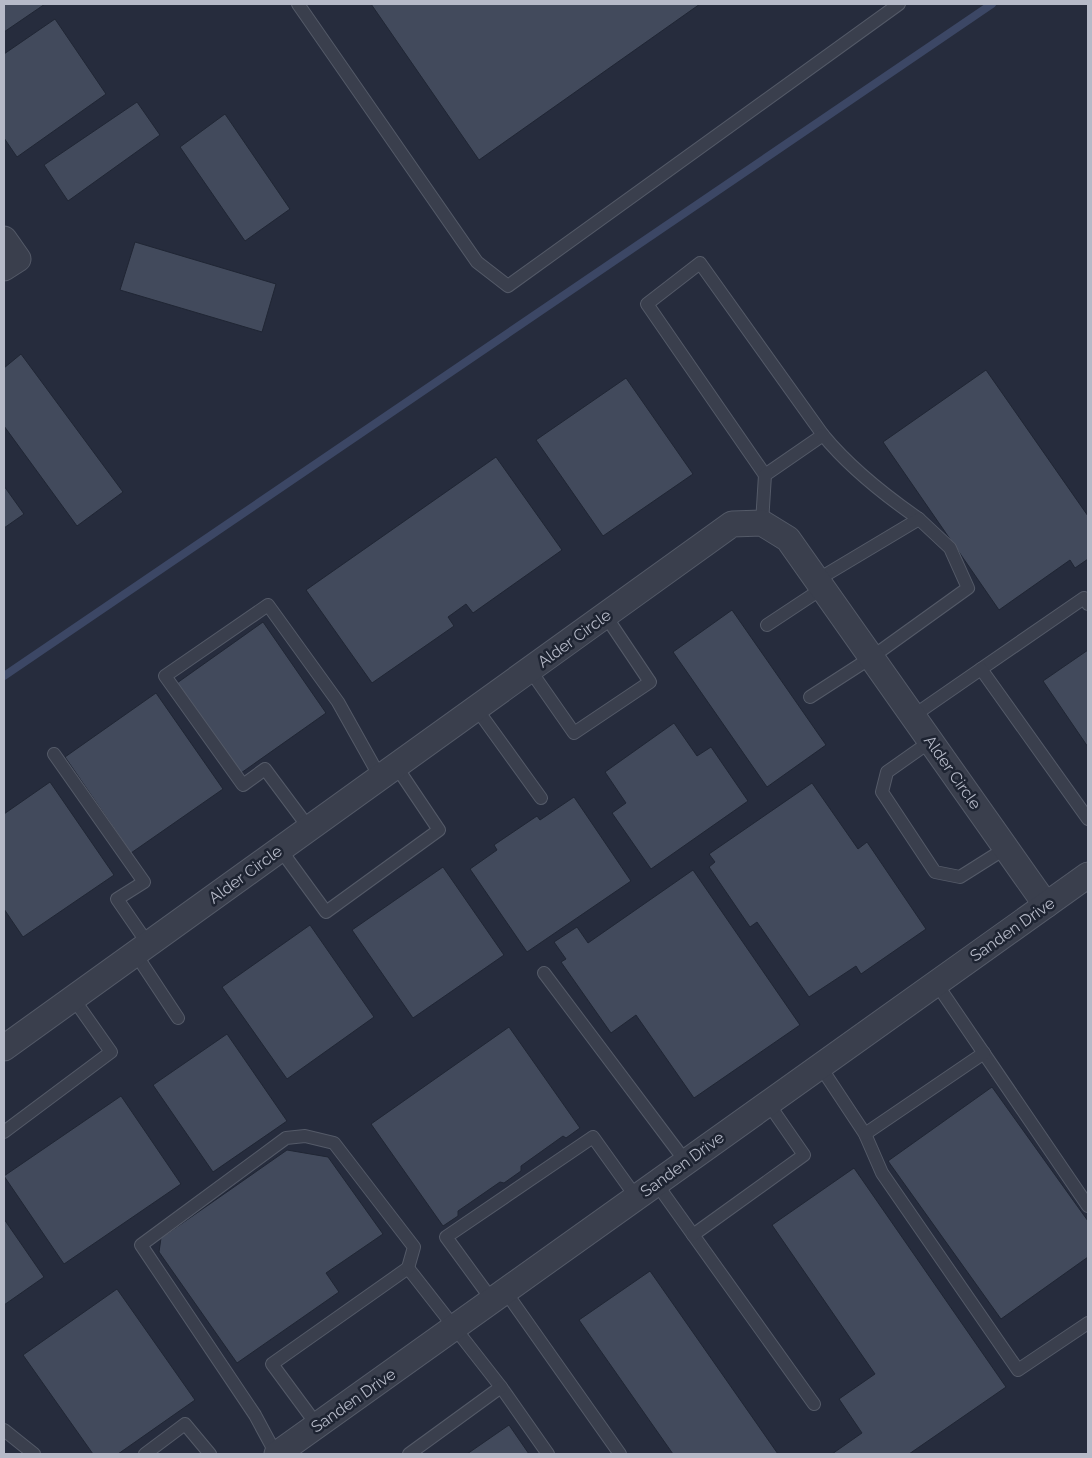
<svg xmlns="http://www.w3.org/2000/svg" width="1092" height="1458" font-family="Raleway,sans-serif">
<style>
.lines{fill:none;stroke-linecap:round;stroke-linejoin:round}
.stream{stroke:#3c4765;stroke-width:8}
.building{fill:#424a5c;stroke:#202634}
.service-casing{stroke:#545a68;stroke-width:14}
.minor-casing{stroke:#545a68;stroke-width:27}
.service{stroke:#3a3f4d;stroke-width:12}
.minor{stroke:#3a3f4d;stroke-width:25}
.labels{text-anchor:middle;stroke-width:5;stroke-linejoin:round;paint-order:stroke}
.street-label{font-size:16px;fill:#b6bac8;stroke:#1e2432}
</style>
<rect width="100%" height="100%" fill="#262c3d"/>
<g class="lines">
<polyline class="stream" points="4,676 992,4"/>
</g>
<g class="building">
<polygon points="4,4 45,4 4,32"/>
<polygon points="371,4 700,4 479,160"/>
<polygon points="55,19 106,94 17,157 4,138 4,54"/>
<polygon points="137,102 160,135 68,201 44,165"/>
<polygon points="225,114 290,209 245,241 180,147"/>
<polygon points="135,242 276,284 262,332 120,290"/>
<polygon points="21,354 123,492 77,526 4,426 4,368"/>
<polygon points="986,370 1088,516 1088,559 1075,568 1070,560 999,610 883,442"/>
<polygon points="626,378 693,474 603,536 536,440"/>
<polygon points="496,457 562,550 473,613 466,604 448,617 454,626 372,683 306,590"/>
<polygon points="4,486 24,514 4,528"/>
<polygon points="732,610 826,745 767,787 673,652"/>
<polygon points="263,622 326,713 241,773 177,683"/>
<polygon points="1088,650 1088,747 1043,681"/>
<polygon points="156,693 223,789 131,853 65,757"/>
<polygon points="674,723 697,756 711,747 748,801 651,869 612,813 626,803 605,772"/>
<polygon points="50,782 114,875 23,937 4,909 4,814"/>
<polygon points="812,783 858,849 867,842 926,929 861,974 856,966 809,997 757,922 750,927 709,867 715,862 709,854"/>
<polygon points="574,797 631,881 527,952 470,869 497,850 494,845 537,816 540,820"/>
<polygon points="443,867 504,955 413,1018 352,930"/>
<polygon points="693,870 800,1025 694,1098 636,1015 611,1033 561,962 566,959 554,942 577,927 588,943"/>
<polygon points="310,925 374,1017 287,1079 222,987"/>
<polygon points="509,1027 580,1128 566,1138 563,1136 521,1166 521,1171 504,1183 500,1182 458,1211 458,1216 443,1226 371,1124"/>
<polygon points="227,1034 287,1121 213,1172 153,1085"/>
<polygon points="992,1087 1088,1221 1088,1257 1001,1319 888,1161"/>
<polygon points="121,1096 181,1184 64,1264 4,1176"/>
<polygon points="287,1150 328,1157 383,1234 326,1273 339,1292 237,1363 159,1252 161,1238"/>
<polygon points="854,1168 1006,1387 909,1454 832,1454 862,1433 839,1399 875,1374 772,1225"/>
<polygon points="4,1219 44,1277 4,1305"/>
<polygon points="650,1271 778,1454 673,1454 579,1320"/>
<polygon points="117,1289 195,1400 118,1454 93,1454 23,1355"/>
<polygon points="509,1425 529,1454 467,1454"/>
</g>
<g class="lines">
<g class="service-casing">
<g id="service">
<polyline points="298,4 477,262 508,286 899,4"/>
<polyline points="765,475 647,304 700,263 823,435"/>
<path d="M762,523L765,475L823,435C850,468 883,494 919,519"/>
<polyline points="767,625 823,588"/>
<polyline points="981,669 1084,598 1088,604"/>
<polyline points="530,670 574,733 650,682 605,615"/>
<polyline points="810,697 872,657 968,588 950,548 919,519 817,580"/>
<polyline points="476,708 541,798"/>
<polyline points="913,716 981,669 1088,819"/>
<polyline points="931,741 887,772 882,792 935,872 960,877 1006,848"/>
<polyline points="54,754 144,882 117,899 148,944"/>
<polyline points="309,828 265,769 243,785 165,676 268,605 338,702 380,777"/>
<polyline points="280,849 326,912 439,830 396,766"/>
<polyline points="135,953 178,1018"/>
<polyline points="544,973 686,1162"/>
<polyline points="936,983 1088,1206"/>
<polyline points="820,1066 865,1134 882,1173 1018,1370 1088,1323"/>
<polyline points="4,1132 111,1052 73,998"/>
<polyline points="865,1134 984,1053"/>
<polyline points="656,1183 814,1404"/>
<polyline points="693,1235 804,1155 768,1103"/>
<polyline points="505,1291 620,1454"/>
<polyline points="492,1300 446,1237 593,1137 636,1197"/>
<polyline points="317,1425 272,1364 408,1268 501,1387 548,1454"/>
<polyline points="4,1430 34,1454"/>
<polyline points="145,1454 185,1424 210,1454"/>
<polyline points="276,1454 255,1415 141,1245 286,1138 305,1136 334,1143 414,1247 408,1268"/>
<polyline points="409,1454 501,1387"/>
</g>
</g>
<g class="minor-casing">
<g id="minor">
<polyline points="4,239 18,259 4,268"/>
<polyline points="4,1048 732,524 762,523 788,539 1046,905"/>
<polyline points="277,1454 1088,875"/>
</g>
</g>
<use href="#service" class="service"/>
<use href="#minor" class="minor"/>
</g>
<g class="labels">
<g class="street-label">
<text transform="translate(574 638) rotate(-36)" y="6">Alder Circle</text>
<text transform="translate(953 772) rotate(55)" y="6">Alder Circle</text>
<text transform="translate(245 874) rotate(-36)" y="6">Alder Circle</text>
<text transform="translate(1012 929) rotate(-35)" y="6">Sanden Drive</text>
<text transform="translate(682 1164) rotate(-36)" y="6">Sanden Drive</text>
<text transform="translate(353 1400) rotate(-35)" y="6">Sanden Drive</text>
</g>
</g>
<rect width="1092" height="1458" fill="none" stroke="#b6bac8" stroke-width="10"/>
</svg>
